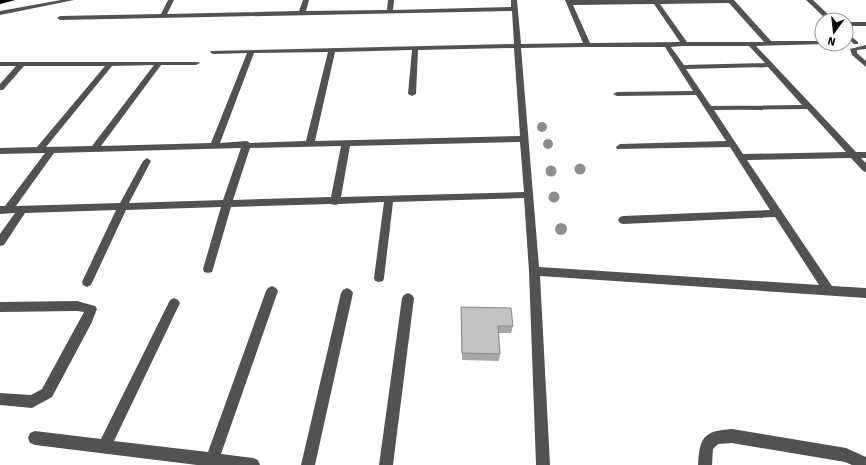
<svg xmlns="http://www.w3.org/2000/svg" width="866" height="465" font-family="Signika,sans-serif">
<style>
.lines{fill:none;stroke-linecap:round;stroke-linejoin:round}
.major-casing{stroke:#dbdbdb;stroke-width:2}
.minor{fill:#525252;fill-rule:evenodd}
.major{fill:#000;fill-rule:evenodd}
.tree{fill:#8d8d8d}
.wall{fill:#a7a7a7}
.building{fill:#c2c2c2;stroke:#888}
</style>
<rect width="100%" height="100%" fill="#fff"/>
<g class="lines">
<g class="major-casing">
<polygon id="major" points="0,0 15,0 0,4"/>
</g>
<g class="minor">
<polygon points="61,0 74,0 0,15 0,11"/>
<path d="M168,0H174L167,14L299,11L303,0H309L306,11L387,10L388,0H394L393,10L511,7V0H517L521,44L583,43L565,0H734L771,41H822V44H825L756,46L856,152H866V158H861L866,163V172L863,171L851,158L747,160L832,286L866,288V298L540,276L550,465H536L529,271L524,198L393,202L384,278L383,281L379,282L375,281L374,278L384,202L339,204L335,205L331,204L231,207L213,269L212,272L208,273L204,272L203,269L221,207L126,210L91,285L87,287L83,285L82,282L116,210L25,213L4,245L0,246V234L15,213L0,214V206H5L45,153L0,154V148L37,147L105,66H24L3,90H0V84L16,66H0V62H198L200,63L196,65H161L101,146L211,143L247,53L213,54L210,52L211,51L514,44L512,11L60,20L57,18L60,16L161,14ZM729,3L764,42H687L660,4ZM654,4L680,42L590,43L573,5ZM683,46H749L765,63L684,65L671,47ZM586,47H665L693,91L617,92L613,94L617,96L696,95L726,141L620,144L616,147L617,149L730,147L770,210L623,216L620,217L618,220L620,223L623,224L775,217L819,285L539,267L521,48ZM514,48L520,136L315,141L335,52L412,50L408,94L412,96L416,94L418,50ZM328,52L306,141L250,143L247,141L220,143L254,53ZM154,65L92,146L46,147L112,66ZM768,67L802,105L711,106L686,69ZM807,109L846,152L743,154L714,110ZM520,142L524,192L341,197L350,146ZM341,146L331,197L233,200L250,148ZM241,148L223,200L129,203L151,161L147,158L143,161L120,203L16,206L54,153Z"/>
<polygon points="806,0 813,0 834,20 827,20"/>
<rect x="846" y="22" width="20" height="4"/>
<polygon points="846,32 858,42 858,44 854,44 846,37"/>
<polygon points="866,45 866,49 857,50 857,53 866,61 866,67 852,55 850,49"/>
<polygon points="272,286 276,288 278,291 221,454 253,458 258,460 260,465 197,465 35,445 30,443 28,438 30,433 35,431 101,439 170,300 174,298 178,300 180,303 114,441 208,452 266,291 268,288"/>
<polygon points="347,288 351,290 353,293 315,465 301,465 341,293 343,290"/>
<polygon points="408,293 412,295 414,298 393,465 379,465 402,298 404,295"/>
<polygon points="77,301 95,306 97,309 91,324 52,397 32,408 0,405 0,393 31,395 42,389 84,312 77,311 0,312 0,302"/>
<path d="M732,429L846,448L866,457V465H852L845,462L732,443L718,444L713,449L712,465H698C700,437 703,431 732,429Z"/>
</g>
<use href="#major" class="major"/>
</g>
<g class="tree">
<circle cx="542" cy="127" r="5"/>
<circle cx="548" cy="144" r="5"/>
<circle cx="580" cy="169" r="5.5"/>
<circle cx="551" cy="171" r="5.5"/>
<circle cx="554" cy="197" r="5.5"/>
<circle cx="561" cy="229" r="6"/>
</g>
<polygon class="wall" points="461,307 513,326 511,333 499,333 500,354 499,361 462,360 461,314"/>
<polygon class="building" points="461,307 511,308 513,326 498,326 500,354 462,353"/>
<g transform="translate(834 32) rotate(195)"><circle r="19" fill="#ffffff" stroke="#999999"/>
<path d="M0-3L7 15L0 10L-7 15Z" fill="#000000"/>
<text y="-6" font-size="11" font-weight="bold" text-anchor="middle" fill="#000000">N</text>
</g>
</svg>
